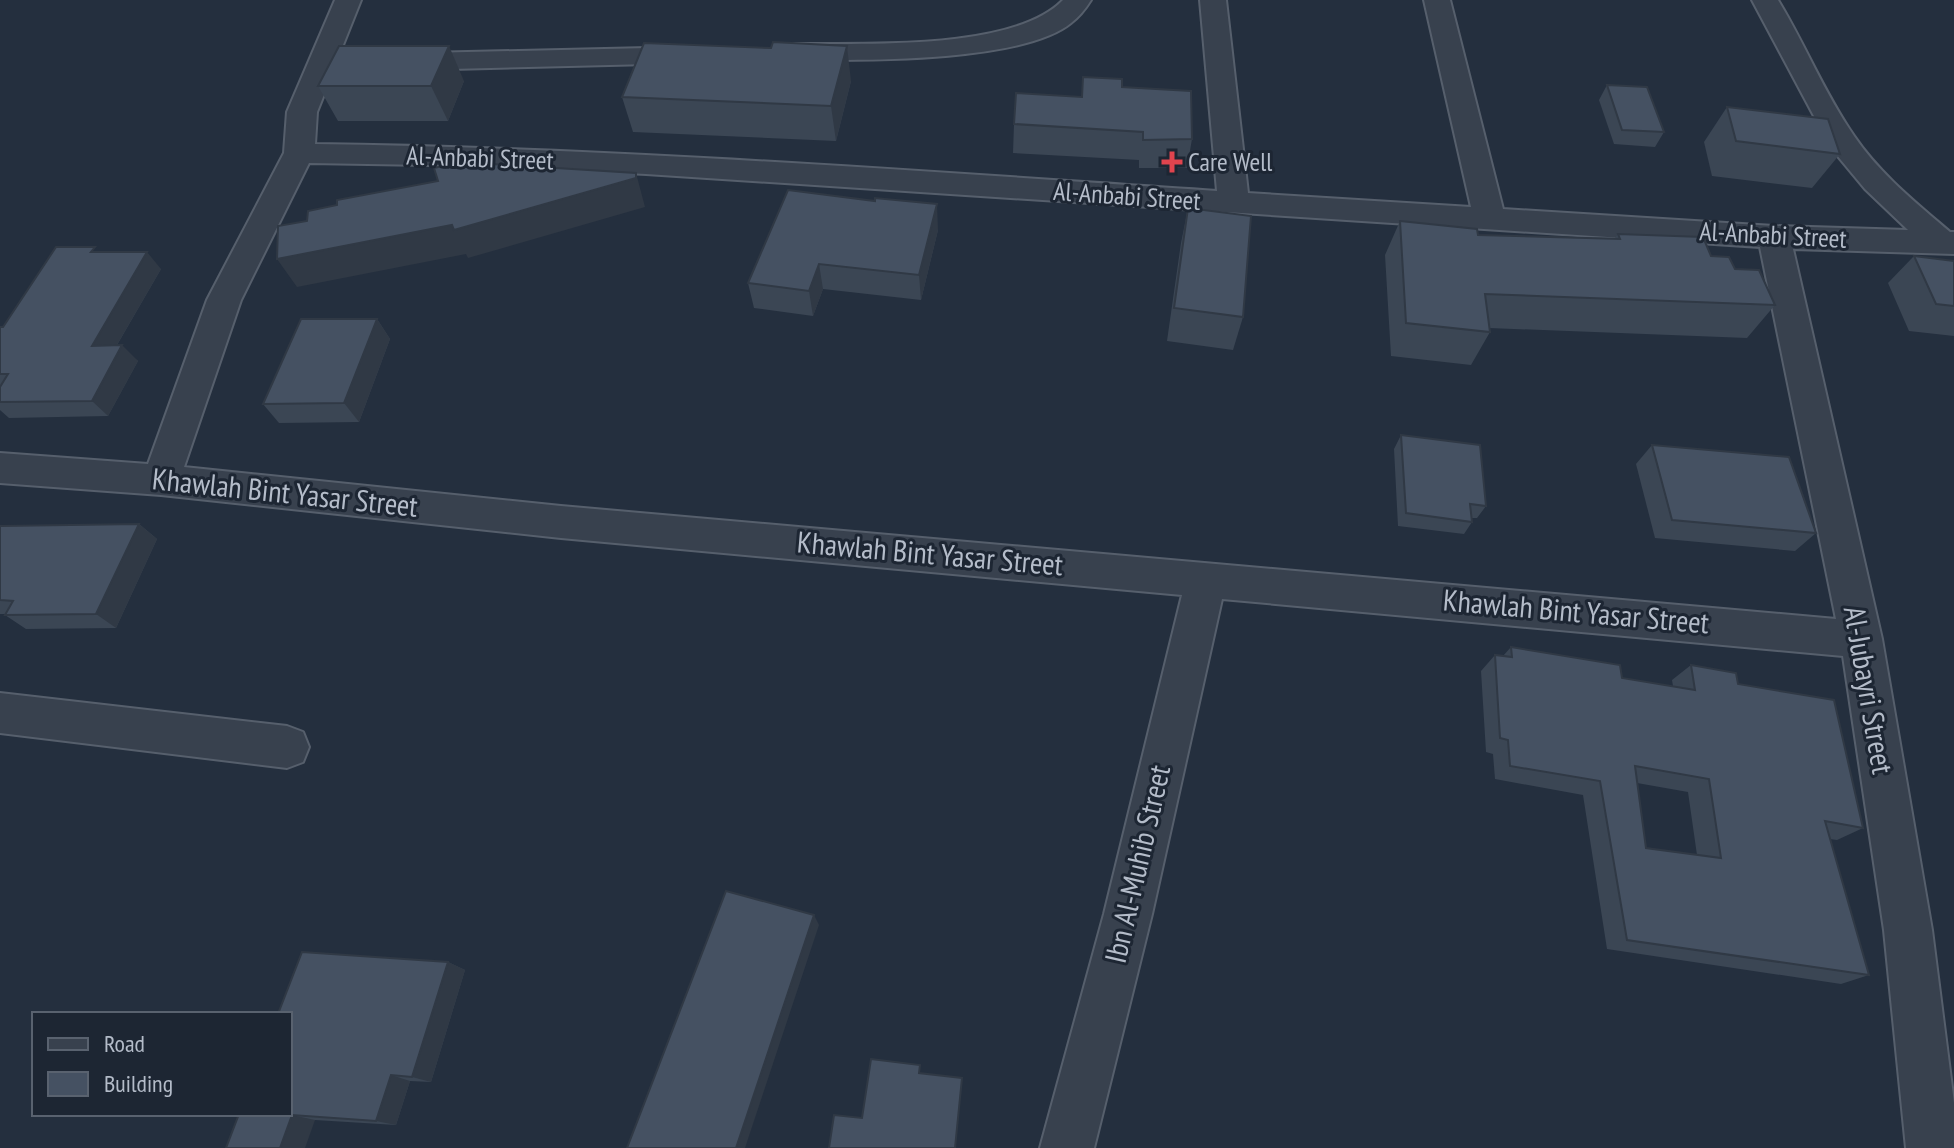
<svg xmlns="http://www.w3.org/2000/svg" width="1954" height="1148" font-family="'PT Sans Narrow',sans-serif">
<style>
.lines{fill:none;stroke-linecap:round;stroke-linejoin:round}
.minor-casing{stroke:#565f6c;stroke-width:4}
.minor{fill:#38414e;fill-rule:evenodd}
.wall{fill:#3b4654;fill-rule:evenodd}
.shaded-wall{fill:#303945}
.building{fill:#455162;stroke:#303945;stroke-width:2;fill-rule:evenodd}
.health-dot{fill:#e0444e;stroke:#1d2633;stroke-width:3}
.labels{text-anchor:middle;stroke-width:6;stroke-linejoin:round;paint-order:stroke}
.far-street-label{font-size:26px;fill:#b4bcc9;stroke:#1d2633}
.far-poi-label{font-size:26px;fill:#b4bcc9;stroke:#1d2633;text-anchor:start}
.street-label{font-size:30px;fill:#b4bcc9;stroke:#1d2633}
</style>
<rect width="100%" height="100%" fill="#242f3e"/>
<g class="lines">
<g class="minor-casing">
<g id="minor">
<path d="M335,0H361L339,55L691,47L701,49L705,55L701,61L691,63L333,72L317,112L315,144C616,148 916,171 1217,191L1200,0H1226L1248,193L1471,207L1424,0H1450L1503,209L1774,226L1908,230L1865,189L1831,148L1752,0H1778C1805,44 1824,93 1854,136C1879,173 1915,202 1950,232H1954V254L1793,249L1882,639L1932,930L1954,1103V1148H1906L1884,930L1843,656L1222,599L1152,914L1094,1148H1040L1104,914L1182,595L561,538L161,495L0,483V453L148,464L207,300L284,153L287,112ZM309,163L486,166L646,174L1760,247L1836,619L561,506L184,467L241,300Z"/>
<path d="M1063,0H1091C1086,8 1079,17 1071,23C1022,63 859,60 795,60L785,58L781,52L785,46L795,44C864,43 1014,51 1063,0Z"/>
<polygon points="0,693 287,726 303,732 309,747 303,762 287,768 0,733"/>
</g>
</g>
<use href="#minor" class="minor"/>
</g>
<g class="wall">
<polygon points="464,81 448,121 338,121 318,86"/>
<polygon points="851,81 836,141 633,132 622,97"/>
<polygon points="1607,85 1664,132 1655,147 1614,144 1599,100"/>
<polygon points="1122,87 1192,139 1187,168 1139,168 1139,160 1013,153 1014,124 1082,97"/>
<polygon points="1727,107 1840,154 1812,188 1712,176 1704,142"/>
<polygon points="875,201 938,230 921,300 823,289 813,316 754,308 748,283"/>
<polygon points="1188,208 1243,317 1233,350 1167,341 1181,243"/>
<polygon points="1400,221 1478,235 1615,238 1618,234 1711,256 1735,269 1775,305 1747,338 1489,328 1490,332 1471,365 1391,356 1385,255"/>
<polygon points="100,252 161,269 117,345 138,361 108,416 9,418 0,410 0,327 3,327"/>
<polygon points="1914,256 1954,261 1954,336 1909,331 1888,283"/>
<polygon points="377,319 390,339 359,422 279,423 263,404"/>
<polygon points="1401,435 1486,506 1477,518 1472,518 1472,522 1464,534 1398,526 1394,449"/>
<polygon points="1652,445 1816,533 1795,551 1655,538 1636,464"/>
<polygon points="139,524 157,539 116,628 26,629 5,615 5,614 0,614 0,526"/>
<path d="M1511,647L1622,678L1673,686L1672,680L1691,665L1738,684L1863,828L1837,840L1830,839L1869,975L1841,984L1607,949L1583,795L1495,779L1493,754L1486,752L1481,671L1495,655L1503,656ZM1637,783L1688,792L1697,855L1646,848Z"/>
<polygon points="448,962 465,970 431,1082 410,1081 396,1125 315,1120 226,1148"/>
</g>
<g class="shaded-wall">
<polygon points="449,46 464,81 448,121 431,86"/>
<polygon points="847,46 851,81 836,141 831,106"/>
<polygon points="636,173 645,207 468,258 466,254 297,287 277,259"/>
<polygon points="937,204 938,230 921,300 919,275"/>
<polygon points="147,252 161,269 107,362 92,346"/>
<polygon points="819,264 823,289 813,316 809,291"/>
<polygon points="377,319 390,339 359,422 344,403"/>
<polygon points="122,345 138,361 108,416 92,401"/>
<polygon points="139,524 157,539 116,628 96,614"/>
<polygon points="814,915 819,925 745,1148 736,1148"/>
<polygon points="448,962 465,970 431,1082 412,1077"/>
<polygon points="391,1075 410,1081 396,1125 376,1121"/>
<polygon points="292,1115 315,1120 305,1148 280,1148"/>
</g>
<g class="building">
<polygon points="773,42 847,46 831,106 622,97 644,43 771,48"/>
<polygon points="339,46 449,46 431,86 318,86"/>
<polygon points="1083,77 1122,79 1122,87 1191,91 1192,139 1143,140 1143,132 1014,124 1016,93 1082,97"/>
<polygon points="1607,85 1647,87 1664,132 1622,130"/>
<polygon points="1727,107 1828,119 1840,154 1736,141"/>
<polygon points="460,162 636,173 636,178 454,230 452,225 277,259 278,226 307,221 308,211 337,205 337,200 438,181 434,168"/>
<polygon points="788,190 875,201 875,198 937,204 919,275 819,264 809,291 748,283"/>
<polygon points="1188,208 1251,216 1243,317 1174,308"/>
<polygon points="1400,221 1477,229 1478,235 1620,239 1618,234 1703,237 1711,256 1729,257 1735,269 1759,270 1775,305 1485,294 1490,332 1406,323"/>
<polygon points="56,247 95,247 91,252 147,252 92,346 122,345 92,401 0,402 0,387 8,374 0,374 0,327 3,327"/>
<polygon points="1914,256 1954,261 1954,306 1936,304"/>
<polygon points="301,319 377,319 344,403 263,404"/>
<polygon points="1401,435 1480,445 1486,506 1470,504 1472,522 1406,513"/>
<polygon points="1652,445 1789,457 1816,533 1672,520"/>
<polygon points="139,524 96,614 5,615 13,601 0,600 0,526"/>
<path d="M1511,647L1620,665L1622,678L1695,690L1691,665L1736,673L1738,684L1834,700L1863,828L1825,821L1869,975L1627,940L1600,781L1510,766L1508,740L1500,738L1495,655L1512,657ZM1635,766L1709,779L1721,858L1646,848Z"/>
<polygon points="726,891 814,915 736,1148 627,1148"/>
<polygon points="302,952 448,962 412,1077 391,1075 376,1121 292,1115 280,1148 226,1148 239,1114 290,1114 290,1014 278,1014"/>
<polygon points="871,1059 920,1065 919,1073 962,1078 955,1148 829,1148 834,1115 862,1118"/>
</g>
<path class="health-dot" d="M1168 150h8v8h8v8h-8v8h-8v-8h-8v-8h8z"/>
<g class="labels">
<g class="far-street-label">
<text transform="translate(480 158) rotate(2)" y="9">Al-Anbabi Street</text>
<text transform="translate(1127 196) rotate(4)" y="9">Al-Anbabi Street</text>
<text transform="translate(1773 235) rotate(3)" y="9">Al-Anbabi Street</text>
</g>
<g class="far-poi-label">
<text x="1188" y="171">Care Well</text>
</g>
<g class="street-label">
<text transform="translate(285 493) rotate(6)" y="10">Khawlah Bint Yasar Street</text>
<text transform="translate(930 554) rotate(5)" y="10">Khawlah Bint Yasar Street</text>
<text transform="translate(1576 612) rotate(5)" y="10">Khawlah Bint Yasar Street</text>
<text transform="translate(1868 690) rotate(80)" y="10">Al-Jubayri Street</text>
<text transform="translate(1138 864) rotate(-77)" y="10">Ibn Al-Muhib Street</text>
</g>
</g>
<rect x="32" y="1012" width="260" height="104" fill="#1d2633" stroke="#59626f" stroke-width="2"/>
<rect x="48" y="1038" width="40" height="12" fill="#38414e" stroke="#59626f" stroke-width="2"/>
<text x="104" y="1052" font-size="24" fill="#b4bcc9">Road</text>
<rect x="48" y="1072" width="40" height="24" fill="#455162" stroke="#59626f" stroke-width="2"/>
<text x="104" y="1092" font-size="24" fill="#b4bcc9">Building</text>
</svg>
